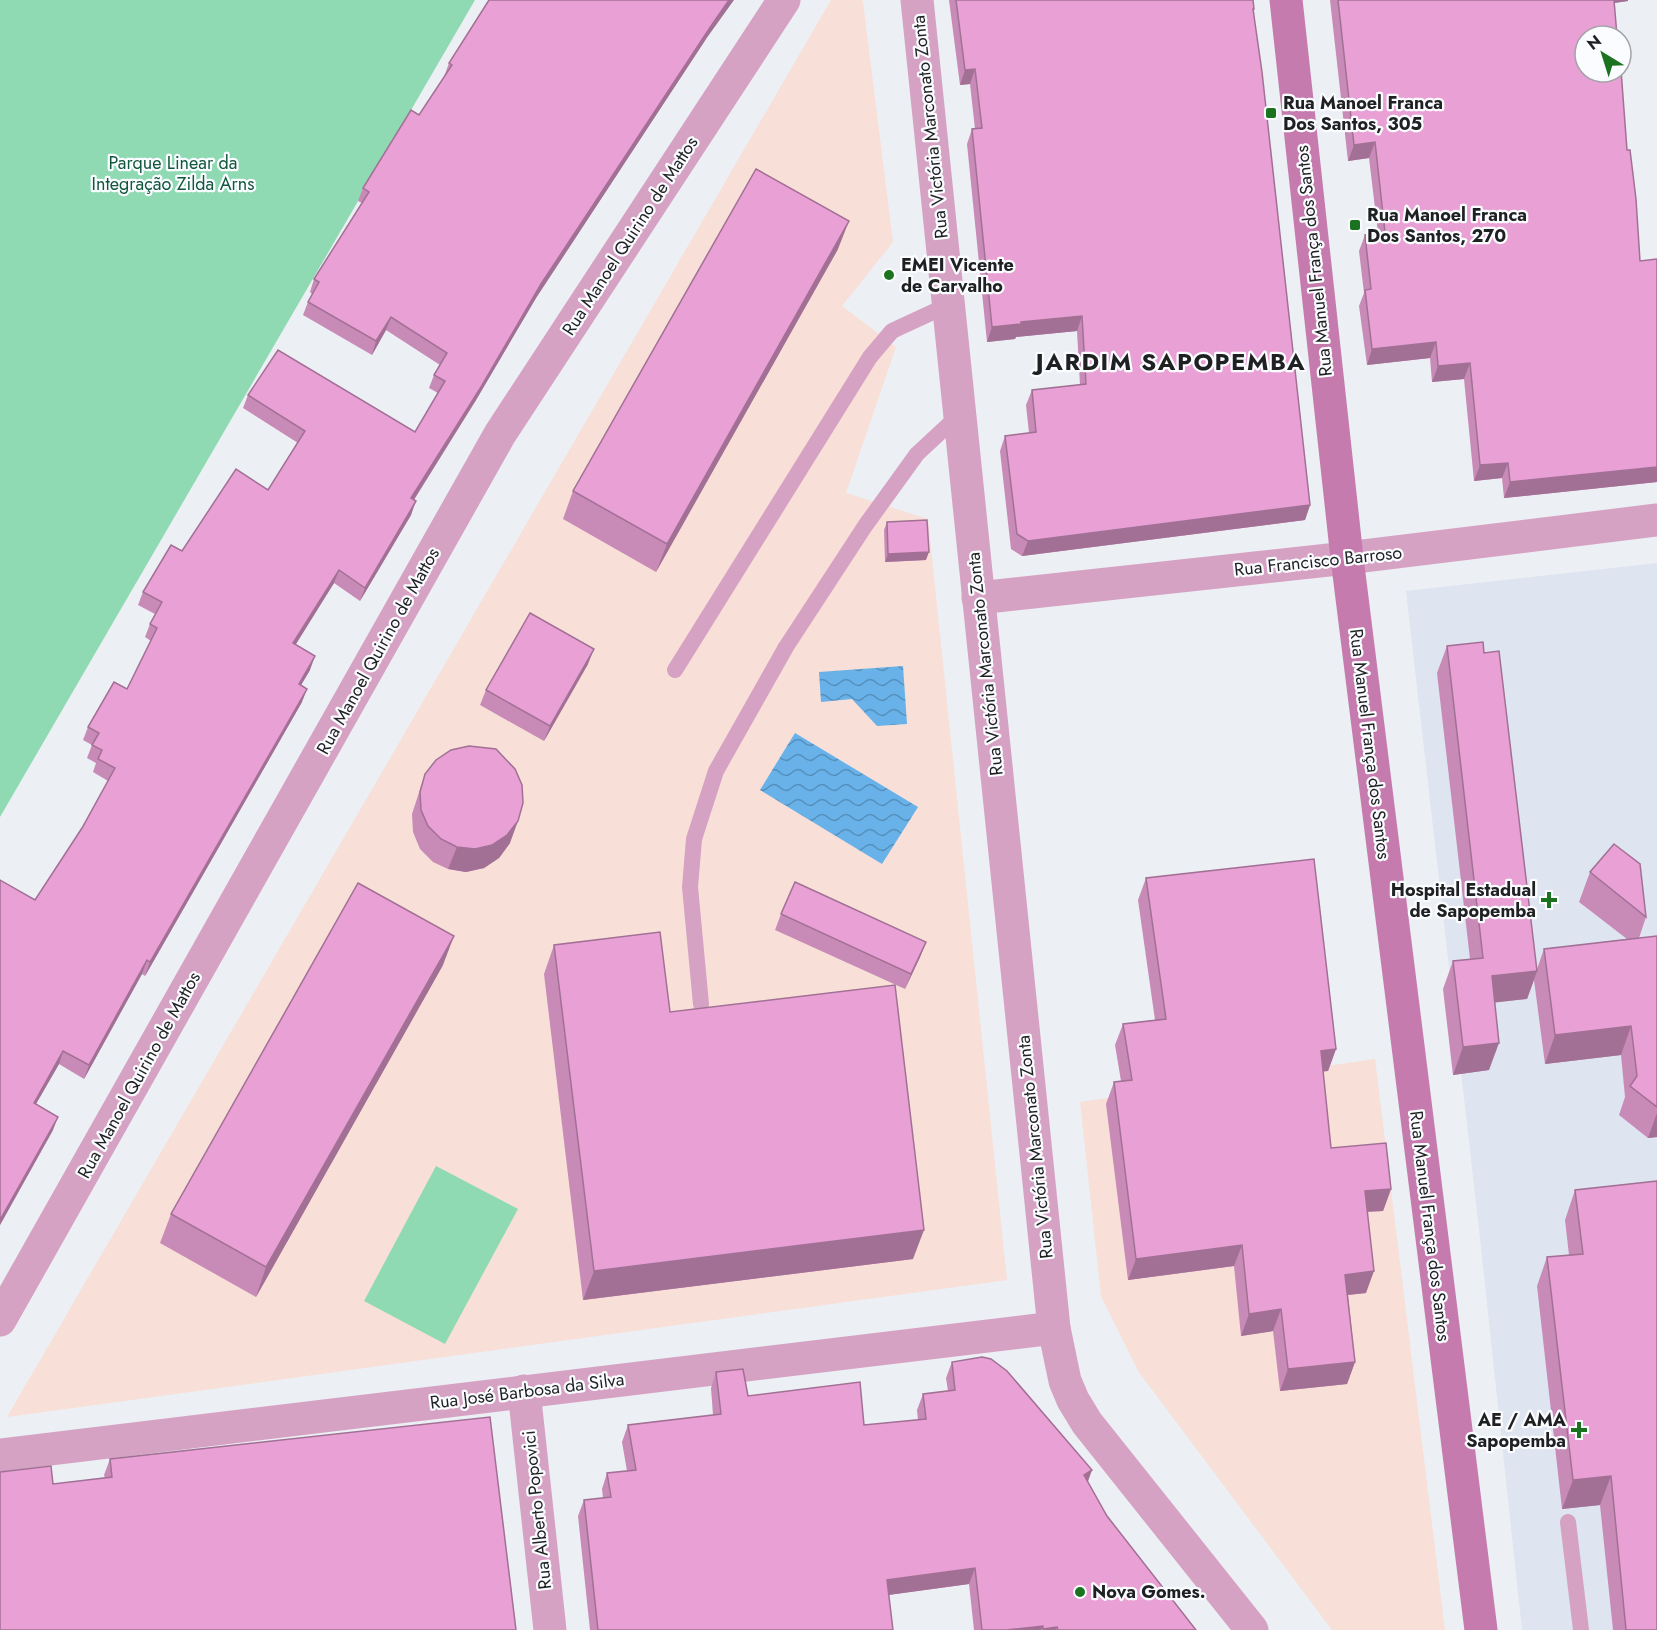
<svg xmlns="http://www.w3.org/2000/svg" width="1657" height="1630" font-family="Jost,sans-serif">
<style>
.education{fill:#f8dfd8}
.built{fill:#dee4f0}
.park{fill:#8fdab3}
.water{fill:url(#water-waves)}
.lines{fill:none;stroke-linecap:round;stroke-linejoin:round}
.lane{stroke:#d6a2c4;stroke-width:16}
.street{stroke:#d6a2c4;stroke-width:33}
.secondary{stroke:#c67baf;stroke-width:33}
.wall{fill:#c88ab7}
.shaded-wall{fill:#a27095}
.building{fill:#e8a0d5;stroke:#a27095;stroke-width:1.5}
.poi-dot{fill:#1c731f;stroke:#fbfcff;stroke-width:2}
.labels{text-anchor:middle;stroke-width:4.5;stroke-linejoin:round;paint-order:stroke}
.poi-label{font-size:18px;font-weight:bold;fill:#1f2022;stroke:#fbfcff;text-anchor:start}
.street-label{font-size:18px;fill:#1f2022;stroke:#fbfcff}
.park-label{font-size:18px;fill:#11573b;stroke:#fbfcff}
.district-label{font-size:24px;font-weight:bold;letter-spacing:1.5px;fill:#1f2022;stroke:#fbfcff}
</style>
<defs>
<pattern id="water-waves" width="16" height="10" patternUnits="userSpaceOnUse" patternTransform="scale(1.5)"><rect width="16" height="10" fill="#68b2e9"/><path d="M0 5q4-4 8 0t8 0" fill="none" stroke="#5590bc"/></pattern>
</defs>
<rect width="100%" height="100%" fill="#eceff4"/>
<g class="education">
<polygon points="831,0 861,0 863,2 893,242 842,306 896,347 846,493 928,519 1007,1280 7,1417"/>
<polygon points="1375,1059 1445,1630 1332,1630 1138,1371 1101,1296 1080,1102"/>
</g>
<polygon class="built" points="1657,563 1657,1630 1522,1630 1479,1229 1406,591"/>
<g class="park">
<polygon points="0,0 475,0 0,817"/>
<polygon points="436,1166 518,1209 445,1344 364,1301"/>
</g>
<g class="water">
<polygon points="903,666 907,724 877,726 852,699 821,702 819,672"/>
<polygon points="795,733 918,807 882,864 760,790"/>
</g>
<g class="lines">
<g class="lane">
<polyline points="675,670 870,357 892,331 948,305"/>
<polyline points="701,1004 690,887 694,839 716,771 786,647 865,526 917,454 959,415"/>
<polyline points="1568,1522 1581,1630"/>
</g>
<g class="street">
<polyline points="917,0 1054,1328 1065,1381 1073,1400 1087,1423 1252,1630"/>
<polyline points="978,598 1347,558 1657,520"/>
<polyline points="0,1320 500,434 784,0"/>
<polyline points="524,1391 550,1630"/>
<polyline points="0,1455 1054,1328"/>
</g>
<polyline class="secondary" points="1286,0 1347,558 1481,1630"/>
</g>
<g class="wall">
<polygon points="949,0 1253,0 1254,9 1253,12 1310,505 1305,520 1022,556 1011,549 1000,451 1005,436 1029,433 1026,405 1032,390 1080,385 1077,331 1016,337 1015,339 987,342 967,144 972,129 975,129 970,84 960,85"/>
<polygon points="1330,0 1628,0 1628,1 1614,3 1627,150 1640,261 1657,259 1657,482 1504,498 1502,478 1474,481 1464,379 1432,382 1430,358 1367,365 1359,306 1364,293 1359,251 1365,235 1378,233 1369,158 1348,161"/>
<polygon points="706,39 536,298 476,400 414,500 411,515 360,601 334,583 295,645 310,670 301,685 302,702 145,976 142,974 84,1079 59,1064 36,1104 53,1130 0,1225 0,880 35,900 82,828 108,781 93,772 96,763 87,758 92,745 83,740 88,727 127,689 151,641 145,637 150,624 155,614 138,605 143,592 182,551 268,490 298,443 243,408 248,395 415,432 438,393 429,388 434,375 440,365 386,330 372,355 303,315 308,302 312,294 310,292 314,279 362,203 358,201 363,188 419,115 444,77 449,63"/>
<polygon points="838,249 656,572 563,519 573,491"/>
<polygon points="887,522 926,560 885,562 884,530"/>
<polygon points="1447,646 1537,969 1544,949 1627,939 1579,902 1590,872 1646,917 1639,938 1657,936 1657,1137 1648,1138 1619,1115 1625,1097 1621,1055 1545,1064 1534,980 1527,999 1495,1002 1489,1070 1453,1075 1443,989 1453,961 1470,959 1437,673"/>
<polygon points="588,664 544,741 480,705 486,690"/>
<polygon points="425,774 510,843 499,858 484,868 466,872 448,869 433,862 420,849 413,832 412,814"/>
<polygon points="1146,878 1336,1049 1328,1071 1323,1071 1331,1148 1391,1189 1383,1211 1367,1212 1366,1293 1348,1295 1355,1362 1347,1384 1280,1391 1273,1331 1241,1336 1234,1266 1128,1280 1106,1104 1114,1082 1121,1081 1115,1045 1123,1024 1155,1020 1138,900"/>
<polygon points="781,914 926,942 920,957 905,989 775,930"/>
<polygon points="554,945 670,1012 913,1259 583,1300 544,974"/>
<polygon points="443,965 256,1297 160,1243 171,1214"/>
<polygon points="1575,1190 1657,1630 1613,1630 1600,1505 1562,1509 1537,1286 1547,1257 1569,1255 1565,1220"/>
<polygon points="952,1362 1088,1482 1107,1516 1196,1630 974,1630 969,1584 888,1595 893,1630 590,1630 578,1516 584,1500 603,1498 602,1489 607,1473 627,1471 622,1442 628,1425 713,1415 711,1388 716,1372 748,1396 864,1425 918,1420 917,1410 923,1394 948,1391 946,1378"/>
<polygon points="110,1459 516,1630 53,1484 105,1478 104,1475"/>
</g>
<g class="shaded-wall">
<polygon points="729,0 734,0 706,39 536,298 476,400 406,512 411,498 541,284 711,26"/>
<polygon points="1608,0 1628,0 1628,1 1607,4"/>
<polygon points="975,69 970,84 960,85 965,70"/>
<polygon points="1375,142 1369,158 1348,161 1354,145"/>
<polygon points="849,221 838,249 656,572 667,544"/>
<polygon points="1082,316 1077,331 1016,337 1015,339 987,342 992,327 1021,322"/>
<polygon points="391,317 386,330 372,355 376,341"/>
<polygon points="1436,342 1430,358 1367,365 1372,349"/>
<polygon points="1470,363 1464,379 1432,382 1438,366"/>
<polygon points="1508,463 1502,478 1474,481 1480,465"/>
<polygon points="1657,467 1657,482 1504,498 1510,482"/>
<polygon points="416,501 411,515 360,601 365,588"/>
<polygon points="1310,505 1305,520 1022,556 1028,541"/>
<polygon points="929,552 926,560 885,562 888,554"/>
<polygon points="339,570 334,583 288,657 293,643"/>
<polygon points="594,649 588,664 544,741 550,726"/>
<polygon points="315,656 310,670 294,697 299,684"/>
<polygon points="307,689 302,702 145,976 150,962"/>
<polygon points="518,821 510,843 499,858 484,868 466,872 448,869 457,847"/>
<polygon points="454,936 443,965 256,1297 266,1267"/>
<polygon points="926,942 920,957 905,989 911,974"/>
<polygon points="147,960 142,974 84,1079 89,1065"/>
<polygon points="1537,971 1527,999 1482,1004 1492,976"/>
<polygon points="1631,1026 1621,1055 1545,1064 1555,1035"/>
<polygon points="1499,1043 1489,1070 1453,1075 1463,1047"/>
<polygon points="1336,1049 1328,1071 1313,1073 1321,1051"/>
<polygon points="63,1051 59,1064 29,1116 34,1103"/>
<polygon points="1657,1113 1657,1137 1648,1138"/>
<polygon points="58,1117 53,1130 0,1225 0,1220"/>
<polygon points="1391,1189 1383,1211 1357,1212 1365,1191"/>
<polygon points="924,1230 913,1259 583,1300 594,1271"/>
<polygon points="1242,1245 1234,1266 1128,1280 1136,1259"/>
<polygon points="1374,1271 1366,1293 1337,1296 1345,1275"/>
<polygon points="1281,1309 1273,1331 1241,1336 1249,1314"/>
<polygon points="1355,1362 1347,1384 1280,1391 1288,1369"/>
<polygon points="1092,1470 1086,1487 1084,1475"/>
<polygon points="1611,1476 1600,1505 1562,1509 1573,1480"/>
<polygon points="975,1568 969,1584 881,1596 887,1580"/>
<polygon points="1043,1626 1041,1630 1006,1630"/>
<polygon points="1057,1627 1056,1630 1043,1630 1043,1629"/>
</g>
<g class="building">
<polygon points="489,0 729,0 711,26 541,284 481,387 411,498 416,501 365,588 339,570 293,643 315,656 299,684 307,689 150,962 147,960 89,1065 63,1051 34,1103 58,1117 0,1220 0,880 35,900 82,828 115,768 98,759 102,750 92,745 99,733 88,727 114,682 127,689 157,628 150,624 162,602 143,592 171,545 182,551 236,469 268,490 305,431 248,395 278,350 415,432 445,381 434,375 447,353 391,317 376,341 308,302 319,282 314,279 369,192 363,188 411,110 419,115 452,65 449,63"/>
<polygon points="956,0 1253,0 1254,9 1253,9 1262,72 1310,505 1028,541 1017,534 1005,436 1036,432 1032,390 1086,384 1082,316 1021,322 1021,324 992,327 972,129 982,128 975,69 965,70"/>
<polygon points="1338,0 1614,0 1617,36 1585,36 1585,72 1621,72 1621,70 1627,150 1630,150 1636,199 1640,261 1657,259 1657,467 1510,482 1508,463 1480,465 1470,363 1438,366 1436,342 1372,349 1365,290 1371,289 1365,235 1385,232 1375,142 1354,145"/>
<polygon points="756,169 849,221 667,544 573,491"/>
<polygon points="927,520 929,552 888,554 887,522"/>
<polygon points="530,613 594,649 550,726 486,690"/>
<polygon points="1483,642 1484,653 1499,651 1537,971 1492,976 1499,1043 1463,1047 1453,961 1483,958 1447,646"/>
<polygon points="469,746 496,749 515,769 522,785 523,803 518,821 507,835 492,845 475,849 457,847 441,839 428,826 421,810 420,792 425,774 436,760 451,750"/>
<polygon points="1614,844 1640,864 1646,917 1590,872"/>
<polygon points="1314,859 1336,1049 1321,1051 1331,1148 1386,1143 1391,1189 1365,1191 1374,1271 1345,1275 1355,1362 1288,1369 1281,1309 1249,1314 1242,1245 1136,1259 1114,1082 1132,1080 1123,1024 1166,1019 1146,878"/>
<polygon points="795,882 926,942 911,974 781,914"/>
<polygon points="358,883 454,936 266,1267 171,1214"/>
<polygon points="660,932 670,1012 895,985 924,1230 594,1271 554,945"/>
<polygon points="1657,936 1657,1107 1630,1086 1637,1076 1631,1026 1555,1035 1544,949"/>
<polygon points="1657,1181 1657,1630 1626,1630 1611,1476 1573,1480 1547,1257 1583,1254 1575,1190"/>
<polygon points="982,1357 991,1359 1007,1371 1092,1470 1084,1475 1107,1516 1196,1630 1058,1630 1057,1627 1043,1629 1043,1626 1006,1630 982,1630 975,1568 887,1580 893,1630 598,1630 584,1500 611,1497 607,1473 636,1470 628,1425 721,1414 716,1372 743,1369 748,1396 860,1382 864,1425 926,1419 923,1394 955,1390 952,1362"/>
<polygon points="490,1417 516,1630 0,1630 0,1472 51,1466 53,1484 112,1477 110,1459"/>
</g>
<g class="poi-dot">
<rect x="1265" y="107" width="12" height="12" rx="3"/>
<rect x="1349" y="219" width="12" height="12" rx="3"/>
<circle cx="889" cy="275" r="6"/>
<path d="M1546 891h6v6h6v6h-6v6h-6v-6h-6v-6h6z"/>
<path d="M1576 1421h6v6h6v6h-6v6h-6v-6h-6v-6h6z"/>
<circle cx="1080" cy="1592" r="6"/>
</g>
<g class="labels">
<g class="poi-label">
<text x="1283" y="109">Rua Manoel Franca<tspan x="1283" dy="21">Dos Santos, 305</tspan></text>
<text x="1367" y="221">Rua Manoel Franca<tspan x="1367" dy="21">Dos Santos, 270</tspan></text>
<text x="901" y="271">EMEI Vicente<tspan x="901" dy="21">de Carvalho</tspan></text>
<text x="1536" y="896" text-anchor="end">Hospital Estadual<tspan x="1536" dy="21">de Sapopemba</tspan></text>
<text x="1566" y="1426" text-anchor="end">AE / AMA<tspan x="1566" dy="21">Sapopemba</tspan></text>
<text x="1092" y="1598">Nova Gomes.</text>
</g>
<g class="street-label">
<text transform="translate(930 127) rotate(-96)" y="6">Rua Victória Marconato Zonta</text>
<text transform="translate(630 236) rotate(-57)" y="6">Rua Manoel Quirino de Mattos</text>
<text transform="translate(1314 261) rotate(-96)" y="6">Rua Manuel França dos Santos</text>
<text transform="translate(1318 561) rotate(-6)" y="6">Rua Francisco Barroso</text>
<text transform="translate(378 651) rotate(-61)" y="6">Rua Manoel Quirino de Mattos</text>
<text transform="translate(985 664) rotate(-96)" y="6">Rua Victória Marconato Zonta</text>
<text transform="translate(1370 744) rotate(83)" y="6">Rua Manuel França dos Santos</text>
<text transform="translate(139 1075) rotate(-61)" y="6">Rua Manoel Quirino de Mattos</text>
<text transform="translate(1035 1147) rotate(-96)" y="6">Rua Victória Marconato Zonta</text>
<text transform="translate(1430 1226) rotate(83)" y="6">Rua Manuel França dos Santos</text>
<text transform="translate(527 1391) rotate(-7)" y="6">Rua José Barbosa da Silva</text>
<text transform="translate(537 1510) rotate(-96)" y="6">Rua Alberto Popovici</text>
</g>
<g class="park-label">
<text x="173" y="169">Parque Linear da<tspan x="173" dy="21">Integração Zilda Arns</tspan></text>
</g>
<g class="district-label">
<text x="1171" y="370">JARDIM SAPOPEMBA</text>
</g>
</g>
<g transform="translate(1603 54) rotate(322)"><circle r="28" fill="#fbfcff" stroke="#a3a4a7" stroke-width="1.5"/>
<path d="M0-4.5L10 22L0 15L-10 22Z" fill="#1c731f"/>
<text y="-9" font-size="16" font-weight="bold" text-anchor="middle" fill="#1f2022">N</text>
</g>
</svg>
